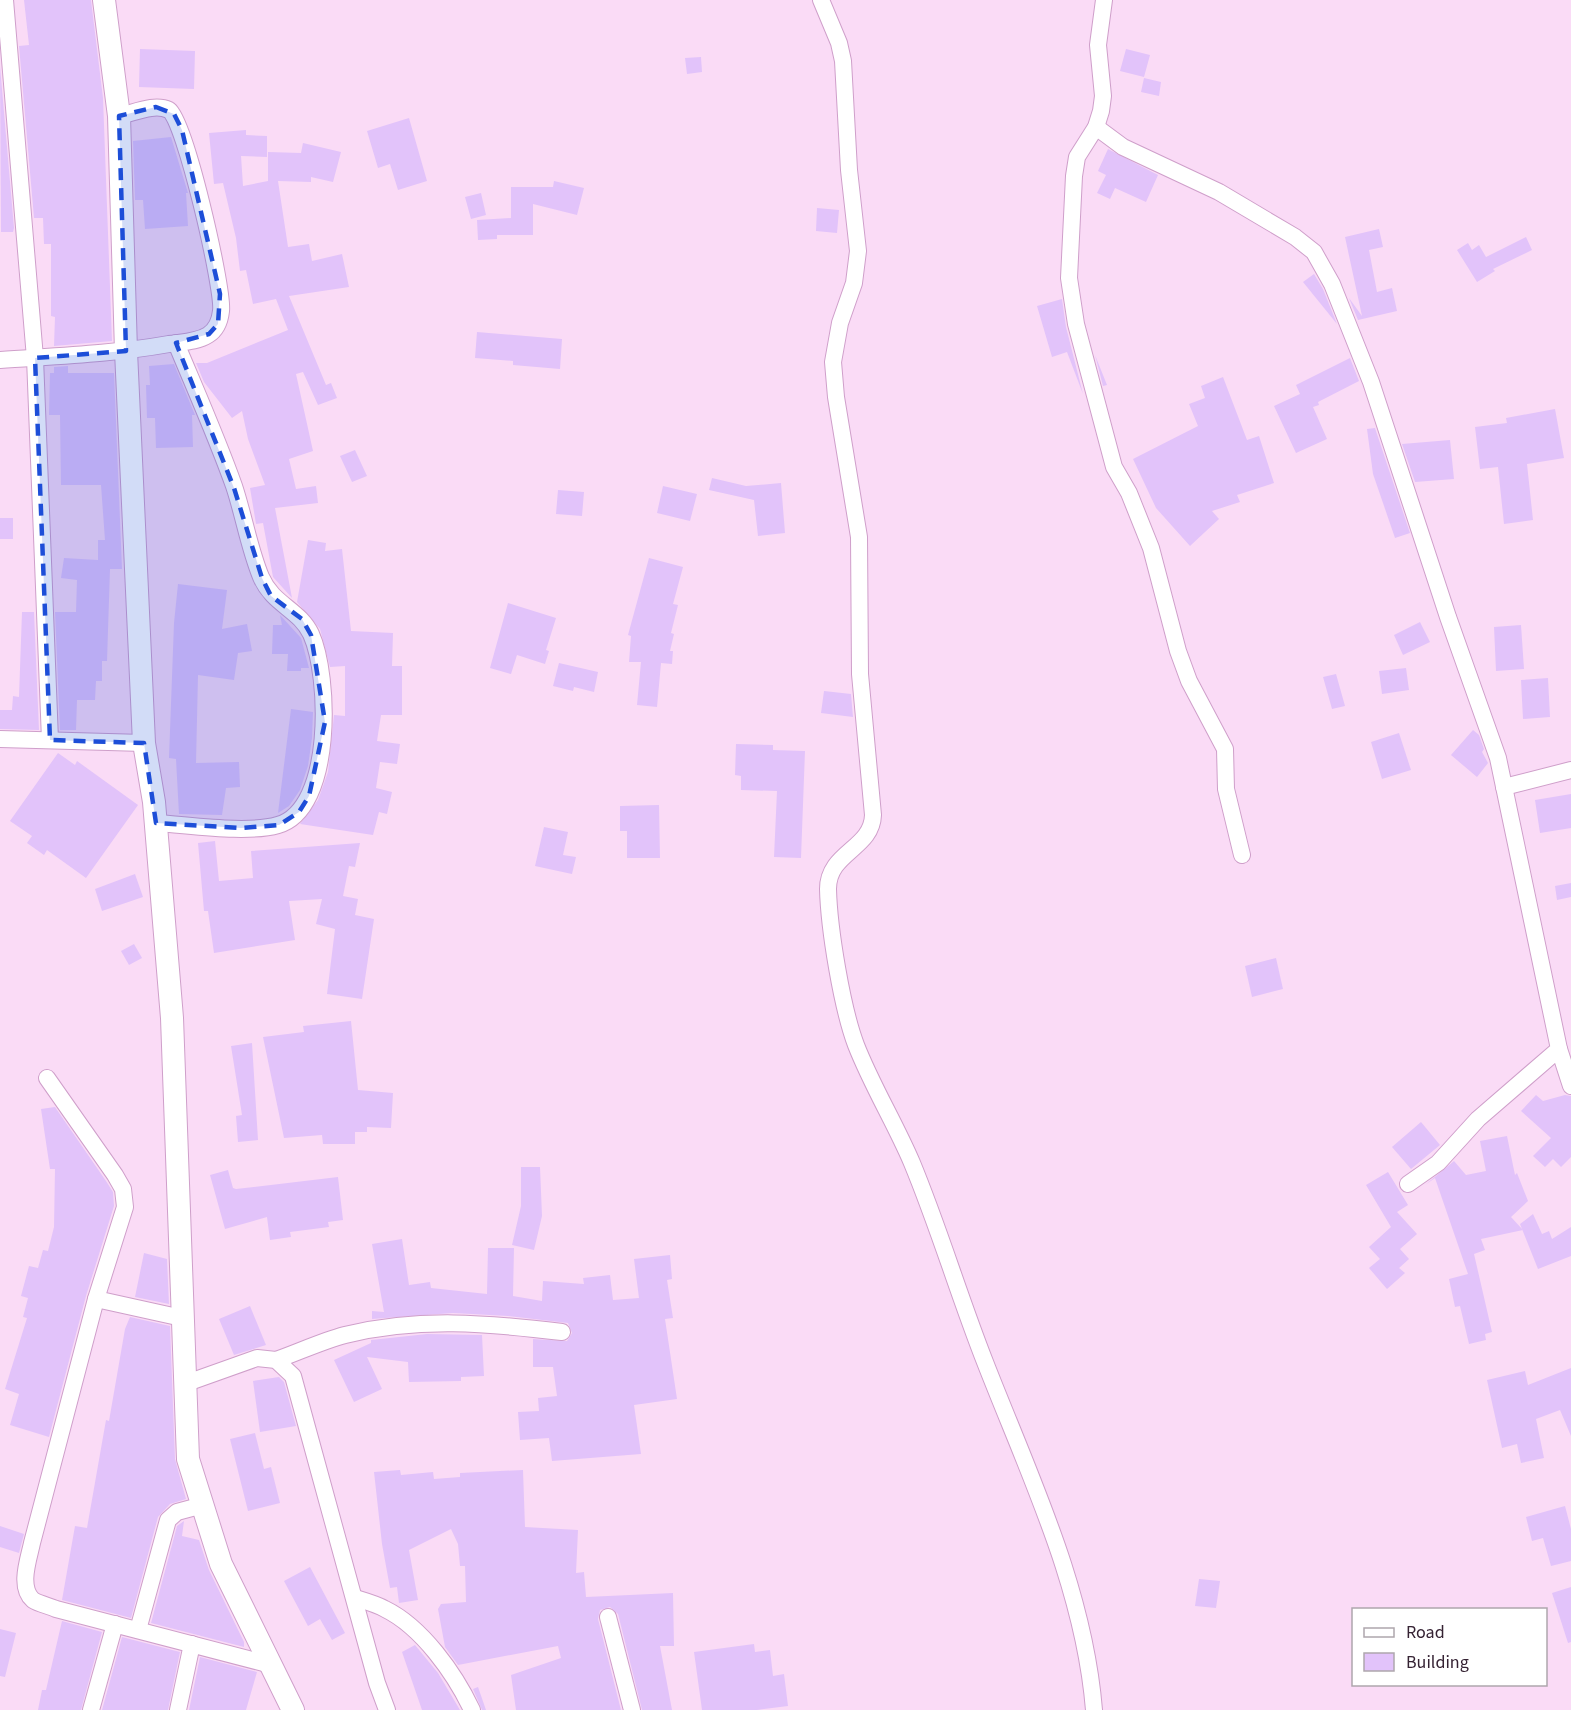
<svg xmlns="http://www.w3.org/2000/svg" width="1571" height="1710" font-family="'Source Sans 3',sans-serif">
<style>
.building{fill:#e2c3fa}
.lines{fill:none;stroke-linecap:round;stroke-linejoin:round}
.street-casing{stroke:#cf9fca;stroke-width:18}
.secondary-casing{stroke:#cf9fca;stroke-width:24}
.street{stroke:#fff;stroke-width:16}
.secondary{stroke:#fff;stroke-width:22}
.marked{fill:#1d4ed8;fill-opacity:0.2;stroke:#1d4ed8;stroke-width:4.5;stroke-dasharray:12 8;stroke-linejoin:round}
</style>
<rect width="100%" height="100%" fill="#fadbf6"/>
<g class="building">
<polygon points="24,0 91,0 103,98 112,341 54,346 55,317 51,316 51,244 44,244 43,218 34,218 19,46 29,45"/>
<polygon points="140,49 195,51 194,89 139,87"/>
<polygon points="1126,49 1150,55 1144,77 1120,71"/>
<polygon points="701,57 702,72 687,74 685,58"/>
<polygon points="0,66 14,228 13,232 1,232"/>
<polygon points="1144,78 1161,82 1159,96 1141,92"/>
<polygon points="409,118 427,181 398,190 390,164 378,168 367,131"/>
<polygon points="246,130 246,135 267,136 267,157 241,156 243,186 268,181 268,152 301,153 303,143 341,152 333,182 311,177 311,182 278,181 288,247 309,244 312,261 342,254 349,287 289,296 326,385 331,383 337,398 318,405 303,372 296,374 313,451 289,459 296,489 316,486 318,503 275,508 292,598 273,577 263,523 256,524 250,488 265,485 248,439 242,411 232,418 204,382 196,363 207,363 288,330 276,299 253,304 246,270 240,271 236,238 223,183 214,184 209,133"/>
<polygon points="171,137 188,193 186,193 188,226 145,229 143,200 135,200 133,141"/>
<polygon points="1108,149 1158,175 1146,202 1115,188 1110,199 1097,193 1106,175 1098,171"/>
<polygon points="554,181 584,188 577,215 533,204 533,235 497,235 497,239 478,240 477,220 511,218 511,187 553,187"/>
<polygon points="481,193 486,215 471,219 465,197"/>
<polygon points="817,208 839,210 837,233 816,231"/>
<polygon points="1379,229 1383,247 1369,250 1377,292 1392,288 1397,311 1358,320 1349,298 1362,316 1345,237"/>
<polygon points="1526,237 1532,250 1493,269 1495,271 1477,282 1457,250 1468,243 1472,250 1479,245 1486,257"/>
<polygon points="1314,274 1323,289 1337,324 1303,282"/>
<polygon points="1062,299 1066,327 1083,394 1067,352 1052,357 1037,306"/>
<polygon points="477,332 562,339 560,369 513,365 513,361 475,358"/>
<polygon points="1095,355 1107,385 1103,386"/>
<polygon points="1350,358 1359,381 1318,402 1319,405 1313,407 1327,439 1296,453 1274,406 1300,394 1296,385"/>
<polygon points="174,364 195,415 192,415 193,447 156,448 155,418 147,418 146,385 150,385 149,366"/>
<polygon points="68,366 68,373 114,373 122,569 110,569 107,661 102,661 102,681 96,681 95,700 77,700 76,730 60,730 55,612 76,612 77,580 61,578 64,558 98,560 98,540 105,540 101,485 61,485 60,415 49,415 50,373 54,373 54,367"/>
<polygon points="1223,377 1247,440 1259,436 1274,483 1237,495 1240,502 1212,511 1219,519 1190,546 1156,508 1133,459 1198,426 1189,404 1205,398 1201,386"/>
<polygon points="1555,409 1564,458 1527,464 1533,520 1504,524 1498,467 1480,469 1475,427 1507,423 1506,418"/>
<polygon points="1375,428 1410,533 1395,538 1373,474 1367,429"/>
<polygon points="1450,440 1454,479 1415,482 1402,444"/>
<polygon points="355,450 367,476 352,482 340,456"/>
<polygon points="712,478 746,486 781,483 785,533 758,536 754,500 709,490"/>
<polygon points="663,486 697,494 690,521 657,513"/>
<polygon points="558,490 584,492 582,516 556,514"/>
<rect x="0" y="518" width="13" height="21"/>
<polygon points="308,540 326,543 325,551 342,549 351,631 393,633 392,666 402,666 402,715 381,715 377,741 400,744 397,764 380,762 376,788 392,792 387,814 379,812 373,835 300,824 318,800 328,772 334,715 345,716 345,666 330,667 320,629 297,602"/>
<polygon points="649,558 683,567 673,604 678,605 671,633 674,634 670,651 673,651 672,664 661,663 657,707 637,705 641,662 629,662 631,636 628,635"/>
<polygon points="178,584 227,590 222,629 247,624 252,651 238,653 234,680 198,675 196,763 239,762 240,787 226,788 222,815 179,814 176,759 169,758 174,623"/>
<polygon points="508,603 556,618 546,650 549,651 545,664 517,655 511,674 490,668"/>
<polygon points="22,612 34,612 39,730 0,729 0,710 12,710 13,696 19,697"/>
<polygon points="280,615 301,638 309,668 301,668 301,671 287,671 288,654 272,654 273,625 282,625"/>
<polygon points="1420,622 1430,642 1403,655 1394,635"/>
<polygon points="1521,625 1524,669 1496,671 1494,627"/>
<polygon points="559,663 598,672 594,692 574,687 573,691 553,686"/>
<polygon points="1406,668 1409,690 1382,694 1379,671"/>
<polygon points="1336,674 1345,706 1332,709 1323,677"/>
<polygon points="1548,678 1550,717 1523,719 1521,680"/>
<polygon points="824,691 851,694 853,717 821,713"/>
<polygon points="291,709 313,712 312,738 308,766 300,790 289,806 278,813"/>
<polygon points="1473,730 1479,735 1484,749 1482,752 1488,763 1477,777 1451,755"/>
<polygon points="1399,733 1411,770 1382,779 1371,742"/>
<polygon points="736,744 773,745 773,750 805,751 801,858 774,857 777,791 741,790 741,776 735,775"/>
<polygon points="58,753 75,765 77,761 138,805 86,878 47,850 44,855 27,843 32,836 10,821"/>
<polygon points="1571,794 1571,828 1540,833 1535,800"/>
<polygon points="659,805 660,858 627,858 627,831 620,831 620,806"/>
<polygon points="544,827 568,832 563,855 576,857 572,874 535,866"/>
<polygon points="215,841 219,881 253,878 251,851 360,843 355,867 349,866 343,896 358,899 355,915 374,919 362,999 327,994 335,929 316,924 322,899 289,901 295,940 214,953 208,911 204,911 198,843"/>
<polygon points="135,874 143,897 102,911 95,889"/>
<polygon points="1571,883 1571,897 1557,900 1555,886"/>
<polygon points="134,944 142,958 129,965 121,951"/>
<polygon points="1276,958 1283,989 1252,997 1245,966"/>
<polygon points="351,1021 358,1090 393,1093 391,1128 367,1127 367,1132 355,1132 355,1144 323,1144 322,1135 284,1138 263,1037 304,1032 303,1026"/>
<polygon points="252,1043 258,1140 238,1142 236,1116 242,1115 231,1046"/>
<polygon points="1536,1095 1543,1101 1565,1095 1571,1096 1571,1157 1561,1167 1553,1159 1545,1167 1533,1156 1551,1138 1521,1111"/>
<polygon points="55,1107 106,1181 113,1192 114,1206 86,1296 49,1437 10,1425 19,1394 5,1389 27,1318 23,1317 28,1298 21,1296 29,1266 38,1268 43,1250 48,1251 54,1227 55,1169 50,1169 41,1109"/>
<polygon points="1421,1122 1440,1145 1411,1169 1392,1147"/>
<polygon points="1507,1136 1515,1175 1517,1173 1528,1201 1511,1217 1523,1230 1481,1239 1485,1250 1474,1254 1492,1332 1485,1334 1486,1340 1469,1344 1460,1306 1455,1307 1449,1279 1468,1274 1435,1178 1425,1185 1454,1161 1466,1175 1486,1171 1480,1141"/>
<polygon points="521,1167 540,1167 542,1216 534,1250 512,1245 521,1206"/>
<polygon points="228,1170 233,1188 236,1189 338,1177 343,1220 328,1222 329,1227 290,1232 291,1237 270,1240 267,1217 225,1229 210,1175"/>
<polygon points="1388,1172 1408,1205 1397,1212 1417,1234 1400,1249 1409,1259 1399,1268 1405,1273 1387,1289 1369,1268 1380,1259 1369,1247 1391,1227 1366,1185"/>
<polygon points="1533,1214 1542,1234 1549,1231 1552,1239 1571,1227 1571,1256 1538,1269 1520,1224"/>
<polygon points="402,1239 409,1285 430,1282 431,1288 487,1294 488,1248 514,1248 513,1296 542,1301 543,1281 584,1284 583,1278 610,1275 613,1300 639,1298 634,1259 670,1255 672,1279 667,1280 673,1318 665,1319 677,1399 634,1405 641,1454 552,1461 549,1438 520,1440 518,1412 539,1411 538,1398 557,1396 553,1367 533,1367 533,1339 567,1341 572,1333 568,1323 508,1316 453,1313 372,1319 372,1311 384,1312 372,1244"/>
<polygon points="144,1253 167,1259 169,1304 135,1297"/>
<polygon points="250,1306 266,1345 234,1355 219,1319"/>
<polygon points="130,1317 170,1326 175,1459 186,1499 170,1504 158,1517 131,1618 62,1600 75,1526 87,1528 106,1420 109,1421 125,1329"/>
<polygon points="427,1334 482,1335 484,1376 461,1377 461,1381 409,1382 408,1362 367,1357 382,1389 354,1402 334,1360 371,1343 371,1340"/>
<polygon points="1571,1368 1571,1436 1560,1410 1536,1419 1544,1458 1521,1463 1517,1444 1502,1448 1487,1380 1525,1371 1528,1385"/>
<polygon points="279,1377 284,1382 296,1426 260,1432 253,1381"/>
<polygon points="255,1433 264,1469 271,1467 280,1503 248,1511 230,1439"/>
<polygon points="400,1470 401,1475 433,1472 434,1479 460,1477 460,1473 523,1470 525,1527 578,1530 576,1573 584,1572 586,1597 673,1593 674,1646 660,1646 672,1710 642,1710 618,1614 610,1607 600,1610 598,1619 621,1710 516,1710 511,1675 561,1658 558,1646 458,1665 445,1647 438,1609 441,1604 466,1602 465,1566 460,1566 458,1544 451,1529 409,1550 418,1600 399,1603 397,1587 390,1588 382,1544 374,1472"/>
<polygon points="1565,1506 1571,1529 1571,1561 1551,1566 1543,1538 1532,1541 1526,1517"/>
<polygon points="184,1521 182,1536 199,1540 209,1570 244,1642 244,1647 151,1623 177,1526"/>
<polygon points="0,1526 24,1534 19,1553 0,1547"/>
<polygon points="310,1567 345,1633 332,1640 320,1619 308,1626 284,1581"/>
<polygon points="1199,1579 1220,1581 1216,1608 1195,1606"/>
<polygon points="1571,1587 1571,1642 1568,1643 1552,1593"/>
<polygon points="62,1621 102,1632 81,1710 38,1710 42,1690 46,1690"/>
<polygon points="0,1629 16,1633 5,1677 0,1676"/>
<polygon points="122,1637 180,1652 168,1710 102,1710"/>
<polygon points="754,1644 755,1652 770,1650 773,1676 784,1674 788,1706 757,1710 702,1710 694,1652"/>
<polygon points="415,1645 438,1673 460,1710 422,1710 402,1652"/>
<polygon points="200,1657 257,1672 246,1710 189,1710"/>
<polygon points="478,1687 486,1710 482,1710 473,1689"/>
</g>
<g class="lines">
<g class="street-casing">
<g id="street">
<polyline points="5,0 35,358 50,740"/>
<path d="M821,0L839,43L843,61L849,170L858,251L854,283L840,323L833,362L836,397L859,537L860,674L873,815C872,849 828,852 828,889C829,929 842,1008 856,1045C872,1086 895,1123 912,1163C939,1228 959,1296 985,1362C1029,1475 1084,1587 1094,1710"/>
<polyline points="1104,0 1098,45 1103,96 1101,111 1096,127 1077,157 1074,176 1069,278 1076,324 1114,467 1129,493 1151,548 1178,651 1189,681 1225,749 1226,789 1242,855"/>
<polyline points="1096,127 1123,147 1219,192 1295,237 1314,252 1332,284 1371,382 1448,617 1498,758 1559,1049 1478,1119 1438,1163 1408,1184"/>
<path d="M0,360C56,356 113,354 169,344C182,342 197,342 208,335C216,330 220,320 221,311C224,289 184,117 169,110C154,103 134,113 119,116"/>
<polyline points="0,739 144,743"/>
<polyline points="1504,787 1571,770"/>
<path d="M156,823C190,825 247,834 278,825C334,809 330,676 311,634C299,609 273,605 261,577C249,548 244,516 234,486C217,438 196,391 176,343"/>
<polyline points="1559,1049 1571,1086"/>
<path d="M47,1078L115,1175L123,1189L125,1207L96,1299L32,1543C29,1558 18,1587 33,1600C39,1604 50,1606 56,1609L271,1665"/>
<polyline points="96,1299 182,1318"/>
<path d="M276,1360C299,1352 322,1341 345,1335C419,1317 487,1323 562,1332"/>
<polyline points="184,1384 257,1358 276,1360 293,1376 377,1683 387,1710"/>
<path d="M355,1598C365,1601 376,1604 385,1609C422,1627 455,1674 472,1710"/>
<polyline points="608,1617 632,1710"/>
<polyline points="138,1630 168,1520 177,1512 203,1505"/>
<polyline points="91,1710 115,1624"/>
<polyline points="178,1710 192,1644"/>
</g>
</g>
<g class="secondary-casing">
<polyline id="secondary" points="104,0 119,116 126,351 144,743 154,802 172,1018 188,1459 221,1564 293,1710"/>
</g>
<use href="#street" class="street"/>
<use href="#secondary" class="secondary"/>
</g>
<path class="marked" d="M156,107L174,114L182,130L220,294L218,324L209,334L176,343L234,488L262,578L271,596L302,619L311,635L325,722L309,796L299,812L279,825L241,828L156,823L144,743L50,740L35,358L126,351L119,116Z"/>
<rect x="1352" y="1608" width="195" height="78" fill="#ffffff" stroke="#aea7ad" stroke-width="1.5"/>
<rect x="1364" y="1628" width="30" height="9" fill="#ffffff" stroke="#aea7ad" stroke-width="1.5"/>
<text x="1406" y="1638" font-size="18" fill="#352233">Road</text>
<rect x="1364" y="1653" width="30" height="18" fill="#e2c3fa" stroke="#aea7ad" stroke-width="1.5"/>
<text x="1406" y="1668" font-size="18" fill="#352233">Building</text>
</svg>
